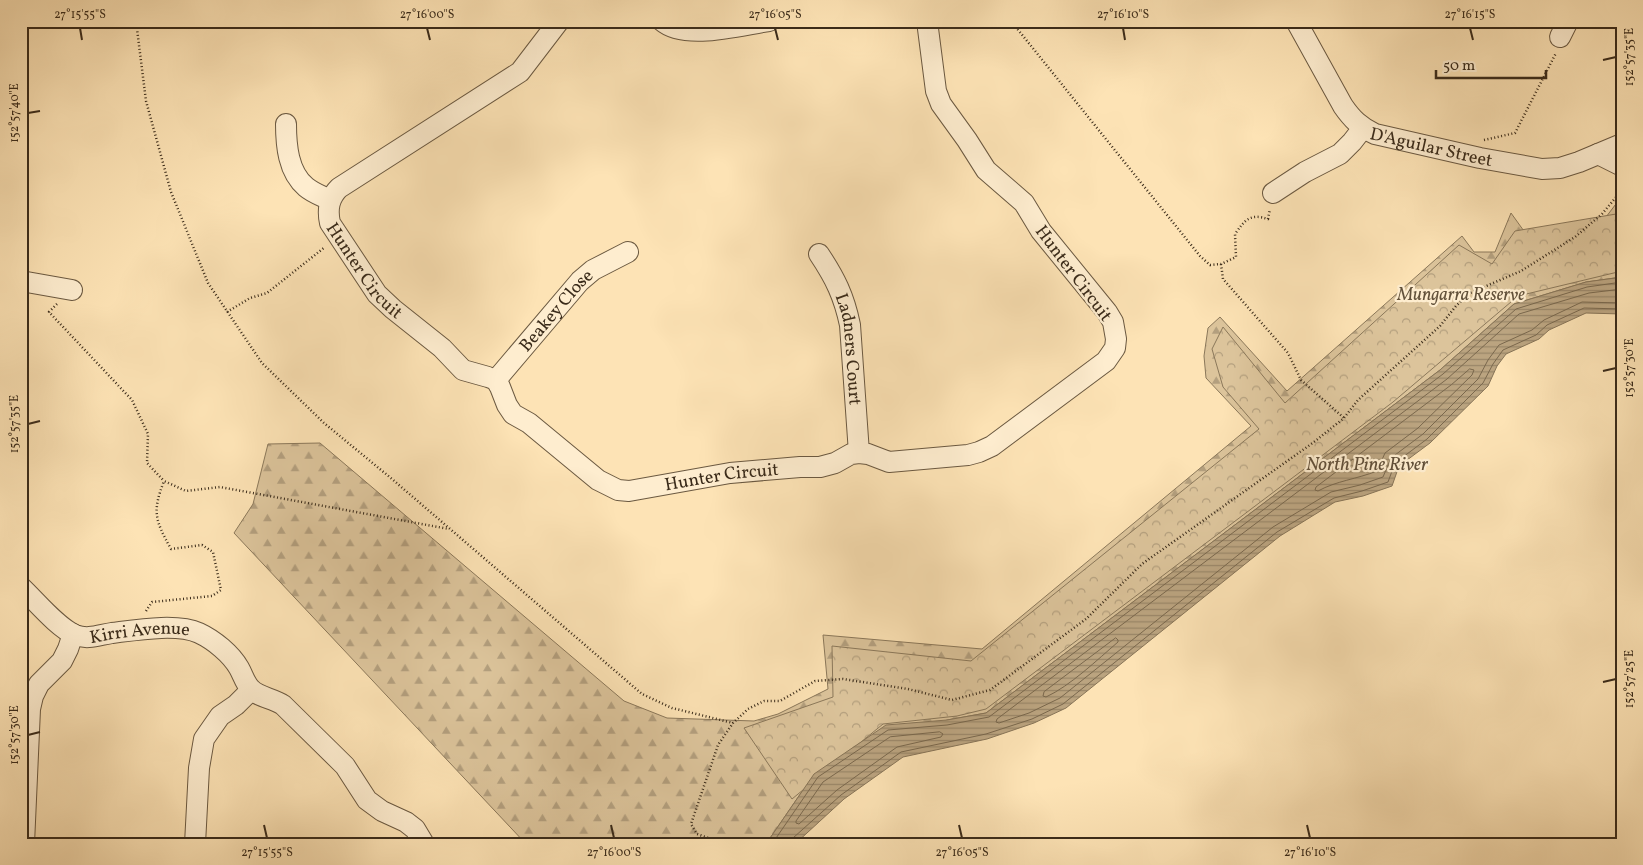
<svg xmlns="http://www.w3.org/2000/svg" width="1643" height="865" font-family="Vollkorn,serif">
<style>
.forest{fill:url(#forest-firs);stroke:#8b785a}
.park{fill:url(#park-crowns);stroke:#8b785a}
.water{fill:url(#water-rules);stroke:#877457}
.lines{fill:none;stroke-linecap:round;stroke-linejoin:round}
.shore{stroke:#7a684d;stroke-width:1}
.minor-casing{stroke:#6b5941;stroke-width:22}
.path{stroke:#3a2b1a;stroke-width:2.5;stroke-dasharray:1 2.5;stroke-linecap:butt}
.minor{stroke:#feedcf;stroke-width:20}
.ticks{fill:none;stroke:#3a2b1a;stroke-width:2}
.labels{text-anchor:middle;stroke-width:4.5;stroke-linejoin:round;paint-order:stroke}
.street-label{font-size:18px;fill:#3a2b1a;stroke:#feedcf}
.park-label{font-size:18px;font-style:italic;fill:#62513a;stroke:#feedcf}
.water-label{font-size:19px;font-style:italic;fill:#614f39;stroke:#feedcf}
.neatline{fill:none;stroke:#3a2b1a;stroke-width:2}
.ticks-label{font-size:12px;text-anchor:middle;fill:#3a2b1a}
</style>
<defs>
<pattern id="forest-firs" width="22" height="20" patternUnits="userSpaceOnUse" patternTransform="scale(1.25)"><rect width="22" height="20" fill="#dcc49b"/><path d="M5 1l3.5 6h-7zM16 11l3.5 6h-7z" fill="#b39f7e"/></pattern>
<pattern id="park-crowns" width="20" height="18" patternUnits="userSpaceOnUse" patternTransform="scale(1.25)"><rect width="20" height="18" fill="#dcc49b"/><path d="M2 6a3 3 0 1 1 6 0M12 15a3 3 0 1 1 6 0" fill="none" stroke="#b39f7e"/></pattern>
<pattern id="water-rules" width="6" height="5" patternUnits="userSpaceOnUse" patternTransform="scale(1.25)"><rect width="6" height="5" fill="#bba480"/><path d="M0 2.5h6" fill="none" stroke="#998668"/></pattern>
</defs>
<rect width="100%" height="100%" fill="#fde3b5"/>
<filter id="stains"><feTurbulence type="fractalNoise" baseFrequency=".004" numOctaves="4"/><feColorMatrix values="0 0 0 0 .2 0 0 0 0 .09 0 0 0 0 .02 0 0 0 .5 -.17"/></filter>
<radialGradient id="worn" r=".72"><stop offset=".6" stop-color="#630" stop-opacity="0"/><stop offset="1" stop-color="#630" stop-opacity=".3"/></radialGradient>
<polygon class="forest" points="1622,196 1622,277 1586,282 1514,304 1440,370 986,713 947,720 814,774 766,844 526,844 234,533 253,504 268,444 320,443 624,701 667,718 754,721 778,714 828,689 823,635 982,649 1251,426 1206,378 1204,356 1208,328 1220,317 1287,391 1462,236 1474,252 1495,252 1511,213 1549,266 1606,217"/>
<polygon class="park" points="1622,213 1622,271 1518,296 1393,402 986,709 957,716 883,724 792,799 744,728 833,697 832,646 971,661 1259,429 1223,387 1212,349 1223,327 1285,403 1459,245 1492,264 1515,231"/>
<polygon class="water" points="1622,277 1622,314 1586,313 1549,330 1539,339 1506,354 1497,366 1488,386 1430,443 1399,466 1392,486 1363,496 1335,502 1280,536 1066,708 1034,723 987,739 903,757 844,799 795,844 766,844 814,774 886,725 947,720 986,713 1440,370 1514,304 1586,282"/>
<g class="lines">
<g class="shore">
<polyline points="1622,289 1589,293 1519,314 1447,379 997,719 996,722 999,723 1029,713 1060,698 1273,527 1331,492 1360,485 1383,477 1391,458 1423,434 1478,379 1488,360 1499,345 1532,330 1544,320 1582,302 1622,303"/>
<path d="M1470,369L1474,370L1472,375L1418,428L1385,453L1377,471C1357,479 1336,481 1318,491L1315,490L1316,487L1451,385Z"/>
<path d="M1116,638L1118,640V642C1097,660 1070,686 1046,697L1043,696L1044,692Z"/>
<polygon points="940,732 943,734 941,737 897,747 837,790 799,824 796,823 796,821 823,782 890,737"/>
<polyline points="772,844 818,777 888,730 947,725 989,717 1443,374 1516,309 1587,287 1622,282"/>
<polyline points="792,844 793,838 841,795 901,752 986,734 1032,719 1063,704 1277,532 1334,498 1362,491 1388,482 1395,463 1427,439 1483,383 1493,364 1503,350 1536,335 1547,325 1584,308 1622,309"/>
</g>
<g class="minor-casing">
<g id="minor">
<path id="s1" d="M559,21L520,72L339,188C329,198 327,209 330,223L377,294L393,309L442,348L463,370L488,377L496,380L500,387L507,405L513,414L529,423L598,480L618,490L629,491L730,473L800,467H820L835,463L851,454L859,453L868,454L889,462L968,455L979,452L992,446L1106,361L1115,348L1116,339L1113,322L1107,312L1041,231L1024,203L986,170L967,140L941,104L936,91L927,21"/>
<path d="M662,21C685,41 741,25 769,21"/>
<path id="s2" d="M1296,21L1343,106C1352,119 1360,127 1375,134L1480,158L1542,169L1560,168L1579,162L1622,144"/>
<polyline points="1560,37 1568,21"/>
<path d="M286,124C286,145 288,172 306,187C313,193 322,196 330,200"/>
<polyline points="1598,154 1622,166"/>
<polyline points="1273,193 1305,172 1340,154 1352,142 1363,128"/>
<path id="s3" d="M819,254C835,278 844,296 850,325L859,453"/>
<polyline points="21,281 72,290"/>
<path id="s4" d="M496,380L580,281L593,270L628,252"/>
<path id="s5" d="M21,587C36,601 57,627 75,635C88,640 99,635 112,633C136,630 177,623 199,633C214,640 231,654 239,668C243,675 245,683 250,688C257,697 273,698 283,705L345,766L367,800L382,811L406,822L415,829L424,844"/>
<polyline points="24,844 30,709 33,696 39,684 62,661 68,649 73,634"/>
<polyline points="195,844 199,768 204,739 220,716 236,705 251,690"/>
</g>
</g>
<g class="path">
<polyline points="136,21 146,101 171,192 208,283 262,363 324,423 392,479 642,694 672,708 733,723"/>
<path d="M1011,21L1200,256L1210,265L1221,264L1236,257L1235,234C1245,220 1250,213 1268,219L1270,209"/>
<polyline points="1484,140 1515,133 1556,53"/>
<polyline points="1221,264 1223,279 1288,353 1301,380 1344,418"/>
<polyline points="57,304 49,312 132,400 148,434 147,463 164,481"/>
<polyline points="227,312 250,298 267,293 325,247"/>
<path d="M146,611L152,602L212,596L221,590L213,552L202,545L171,549C155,520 152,512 164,481L186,491L220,487L449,529"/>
<polyline points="715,844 714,840 697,834 691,824 718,745 733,723 748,709 764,701 780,701 815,681 843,679 908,689 952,700 990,690 1086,619 1142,564 1314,442 1344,418 1358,400 1440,326 1456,306 1470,293 1521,271 1575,237 1602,214 1622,190"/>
</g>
<use href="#minor" class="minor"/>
</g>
<path class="ticks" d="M80,28L82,40M427,28L430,40M775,28L778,40M1123,28L1125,40M1470,28L1473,40M1603,60L1616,57M28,113L40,111M1603,371L1616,368M28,424L40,421M1603,682L1616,679M28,735L40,732M264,825L267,838M611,825L614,838M959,825L962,838M1307,825L1310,838"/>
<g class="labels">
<g class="street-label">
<text dy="6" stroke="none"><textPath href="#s2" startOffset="198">D'Aguilar Street</textPath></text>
<text dy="6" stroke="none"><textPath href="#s1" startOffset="376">Hunter Circuit</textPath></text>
<text transform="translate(1074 273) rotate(53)" y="6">Hunter Circuit</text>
<text dy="6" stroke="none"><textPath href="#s4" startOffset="92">Beakey Close</textPath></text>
<text dy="6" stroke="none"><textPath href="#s3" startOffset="102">Ladners Court</textPath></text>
<text dy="6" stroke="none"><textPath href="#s1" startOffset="825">Hunter Circuit</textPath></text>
<text dy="6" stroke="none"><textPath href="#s5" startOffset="138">Kirri Avenue</textPath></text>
</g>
<g class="park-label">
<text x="1461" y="300">Mungarra Reserve</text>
</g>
<g class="water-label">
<text x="1367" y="470">North Pine River</text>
</g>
</g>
<rect width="1643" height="865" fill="none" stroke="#fde3b5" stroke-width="55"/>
<path d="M1436 70v8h110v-8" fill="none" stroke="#3a2b1a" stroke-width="2.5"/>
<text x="1443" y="70" font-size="15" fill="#3a2b1a" stroke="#feedcf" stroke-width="4" paint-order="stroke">50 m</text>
<rect x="28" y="28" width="1588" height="810" class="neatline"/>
<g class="ticks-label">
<text x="80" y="18">27°15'55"S</text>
<text x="427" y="18">27°16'00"S</text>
<text x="775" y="18">27°16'05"S</text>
<text x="1123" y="18">27°16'10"S</text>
<text x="1470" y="18">27°16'15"S</text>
<text transform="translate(1629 57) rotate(-90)" y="4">152°57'35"E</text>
<text transform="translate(14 113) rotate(-90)" y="4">152°57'40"E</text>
<text transform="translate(1629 368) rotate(-90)" y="4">152°57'30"E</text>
<text transform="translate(14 424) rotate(-90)" y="4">152°57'35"E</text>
<text transform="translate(1629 679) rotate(-90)" y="4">152°57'25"E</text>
<text transform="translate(14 735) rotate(-90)" y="4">152°57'30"E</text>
<text x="267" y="856">27°15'55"S</text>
<text x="614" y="856">27°16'00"S</text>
<text x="962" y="856">27°16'05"S</text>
<text x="1310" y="856">27°16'10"S</text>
</g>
<rect width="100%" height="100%" filter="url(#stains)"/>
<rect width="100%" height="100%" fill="url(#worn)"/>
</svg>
